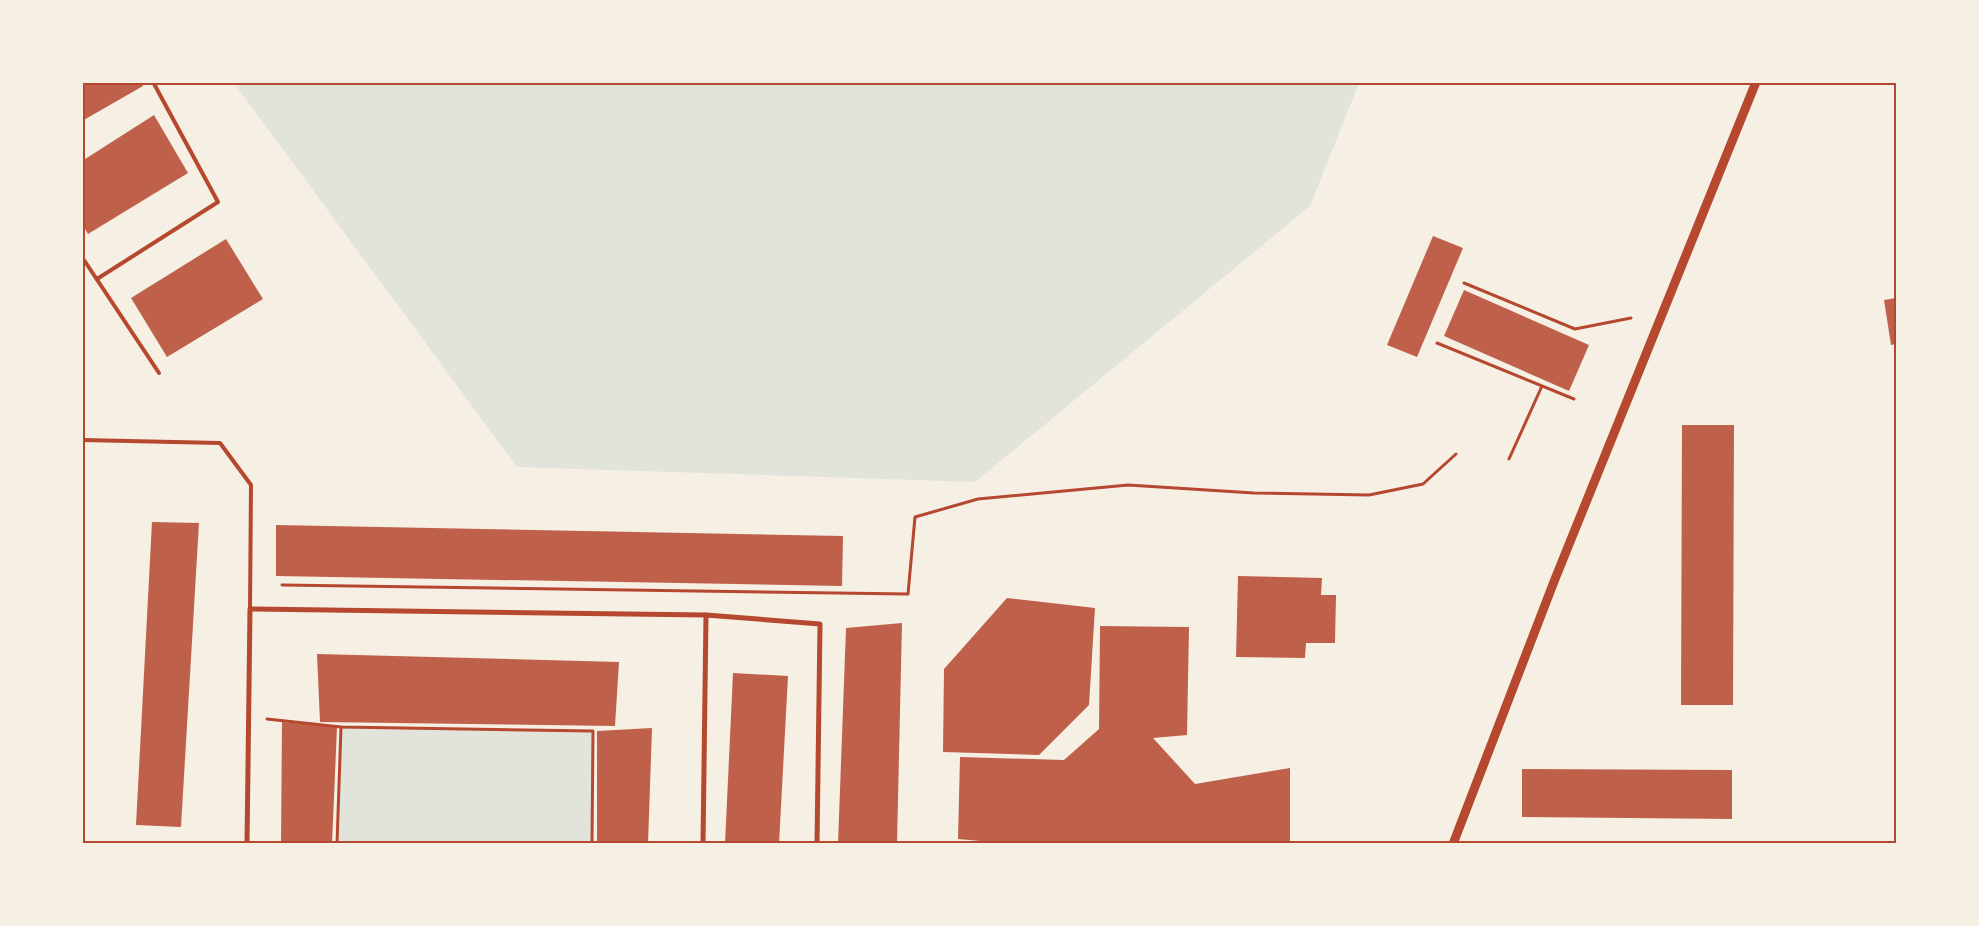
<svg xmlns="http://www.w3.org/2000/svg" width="1979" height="926" font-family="'Space Grotesk',sans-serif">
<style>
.green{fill:#e2e4dc}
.building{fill:#bf614a}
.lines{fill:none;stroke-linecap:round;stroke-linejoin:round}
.path{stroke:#b5482f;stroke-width:3}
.service{stroke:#b5482f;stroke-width:4}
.minor{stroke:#b5482f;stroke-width:5}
.tertiary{stroke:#b5482f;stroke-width:9}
.neatline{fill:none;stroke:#b5482f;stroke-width:2}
</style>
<rect width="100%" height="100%" fill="#f6efe4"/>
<g class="green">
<polygon points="234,83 1359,83 1310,206 975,482 517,467"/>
<polygon points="341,727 593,731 592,843 337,844"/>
</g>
<g class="building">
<polygon points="82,82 141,82 143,86 82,121"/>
<polygon points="154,115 188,173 88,234 82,224 82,161"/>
<polygon points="1433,236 1463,248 1417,357 1387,345"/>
<polygon points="226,239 263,299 167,357 131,298"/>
<polygon points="1464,290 1589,345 1569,391 1444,336"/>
<polygon points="1896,298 1896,344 1891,345 1884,300"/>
<polygon points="1682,425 1734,425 1733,705 1681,705"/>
<polygon points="152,522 199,523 181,827 136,825"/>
<polygon points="276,525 843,536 842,586 276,576"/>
<polygon points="1238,576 1322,578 1321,595 1336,595 1335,643 1306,643 1305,658 1236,657"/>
<polygon points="1007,598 1095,608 1089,705 1039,755 943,752 944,669"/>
<polygon points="902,623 897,844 838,844 846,628"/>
<polygon points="1100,626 1189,627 1187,735 1153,738 1195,784 1290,768 1290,844 1014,844 958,839 960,757 1064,760 1099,729"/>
<polygon points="317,654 619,662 615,726 320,722"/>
<polygon points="733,673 788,676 779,844 725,844"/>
<polygon points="282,722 337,727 332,844 281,844"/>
<polygon points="652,728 648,844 597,844 597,731"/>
<polygon points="1522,769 1732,770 1732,819 1522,817"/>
</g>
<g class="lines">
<g class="path">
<polyline points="1464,283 1575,329 1631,318"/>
<polyline points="1437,343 1574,399"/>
<polyline points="1509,459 1542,386"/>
<polyline points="282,585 908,594 915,517 978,499 1128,485 1254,493 1369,495 1423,484 1456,454"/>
<polyline points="267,719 341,727 593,731 592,844"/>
<polyline points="337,844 341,727"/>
</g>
<g class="service">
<polyline points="82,257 159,373"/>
<polyline points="97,279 218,202 153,82"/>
<polyline points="82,440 220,443 251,485 250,609"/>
</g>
<g class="minor">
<polyline points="247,844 250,609 706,615 820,624 817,844"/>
<polyline points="703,844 706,615"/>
</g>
<polyline class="tertiary" points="1453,844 1555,579 1756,82"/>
</g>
<rect width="1979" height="926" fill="none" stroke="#f6efe4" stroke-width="168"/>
<rect x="84" y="84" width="1811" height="758" class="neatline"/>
</svg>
